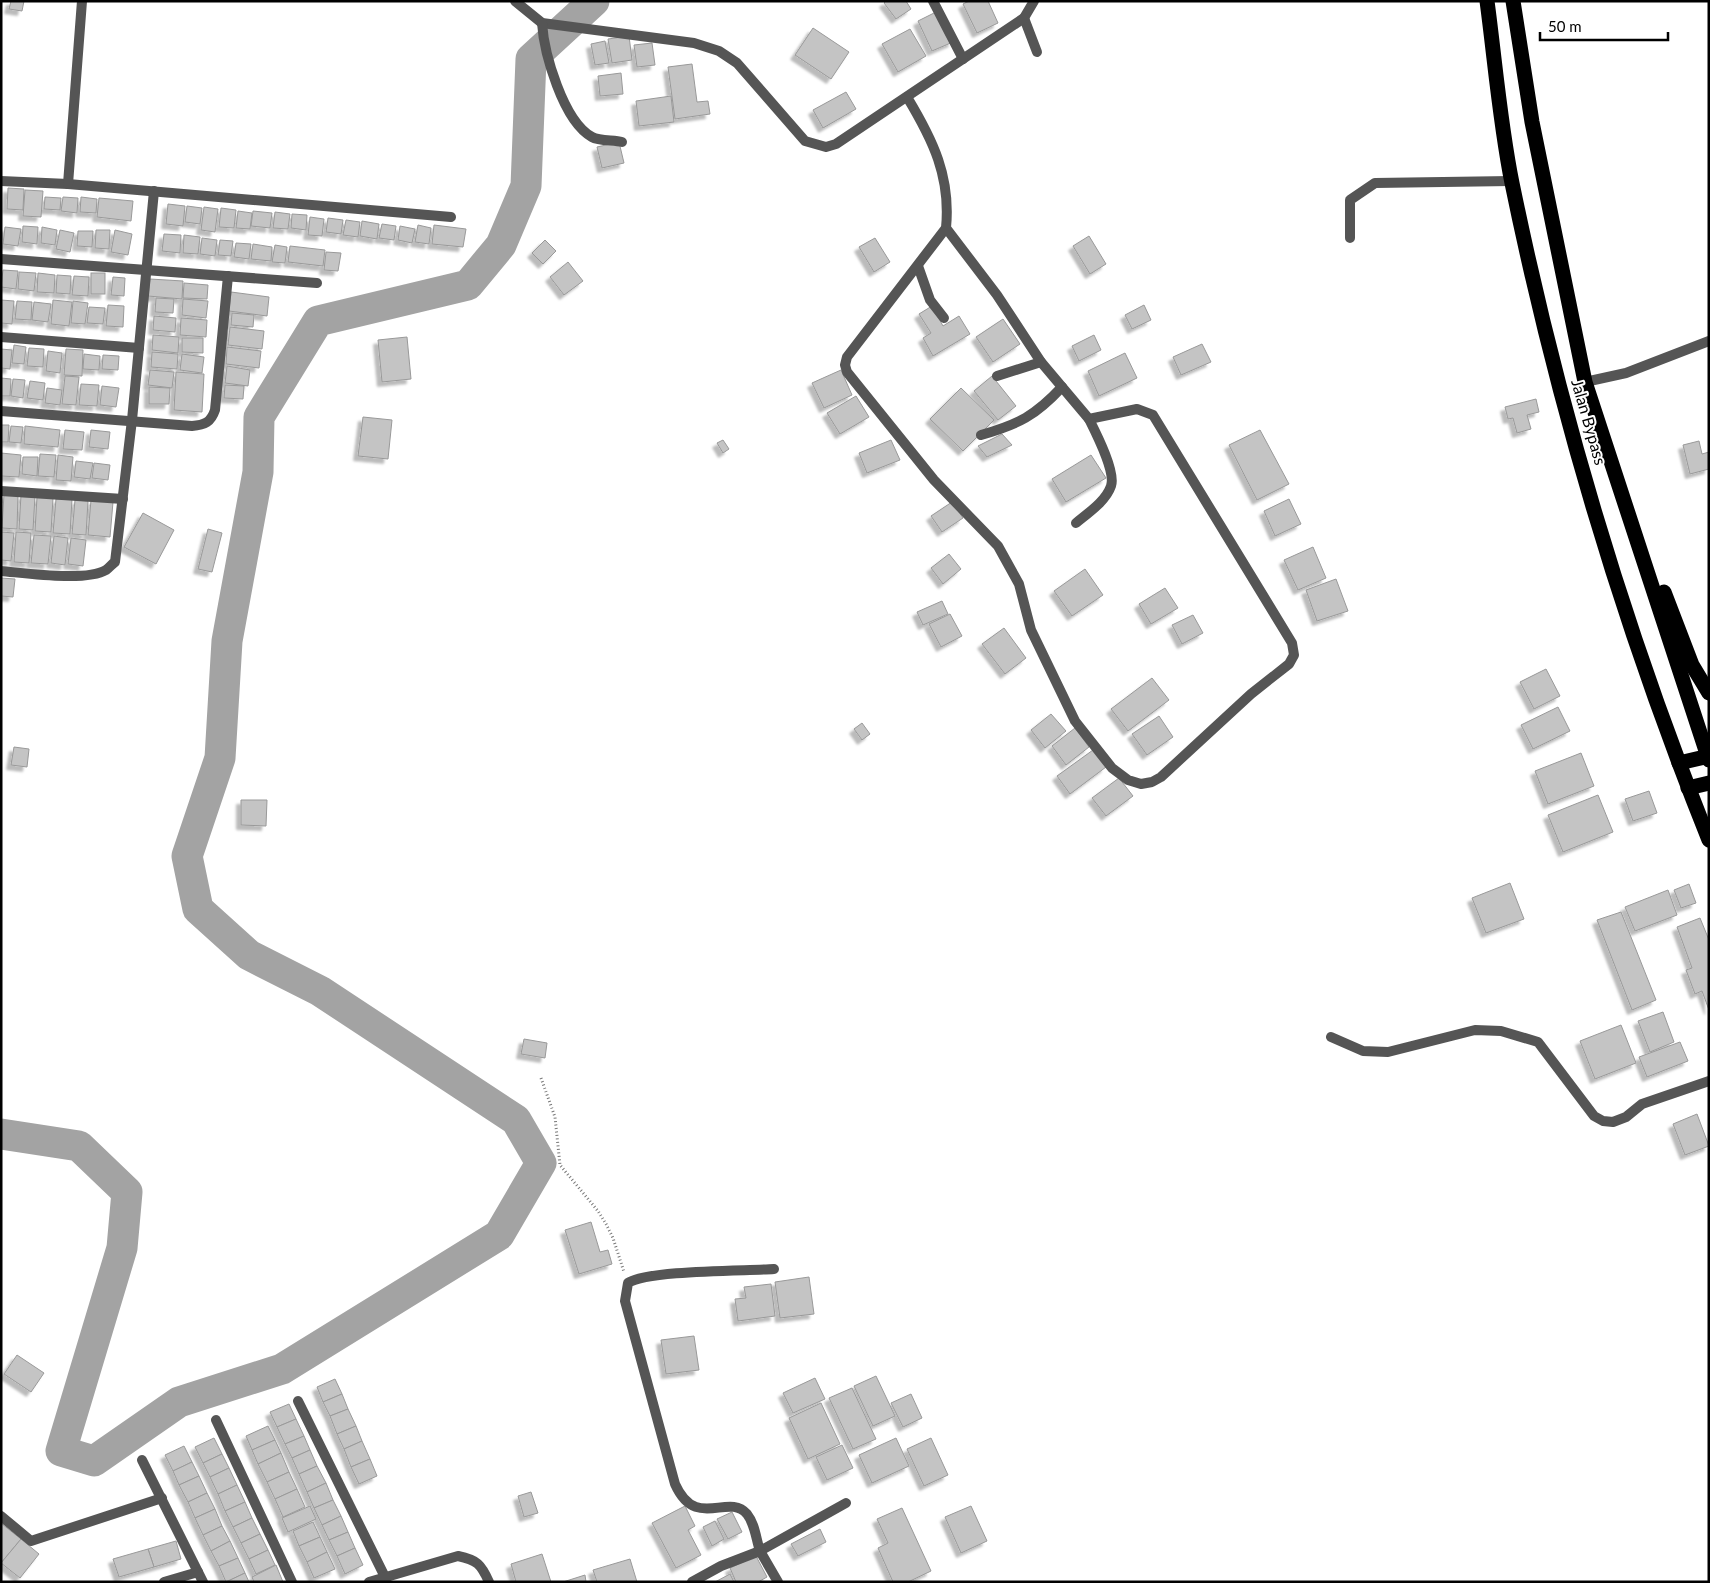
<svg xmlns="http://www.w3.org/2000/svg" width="1710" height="1583" font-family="Lato,sans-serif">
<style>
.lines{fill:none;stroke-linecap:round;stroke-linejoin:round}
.river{stroke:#a3a3a3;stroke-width:31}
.building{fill:#c4c4c4;stroke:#999;filter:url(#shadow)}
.path{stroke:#777;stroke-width:3;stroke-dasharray:1 2.5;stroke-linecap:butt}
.lane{stroke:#555;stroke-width:10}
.street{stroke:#555;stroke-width:10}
.highway{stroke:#000;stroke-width:15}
.labels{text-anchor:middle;stroke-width:4;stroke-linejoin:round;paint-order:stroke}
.street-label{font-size:16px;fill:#000;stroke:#fff}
</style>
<defs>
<filter id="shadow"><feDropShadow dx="-4.5" dy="4.5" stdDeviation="1" flood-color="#0004"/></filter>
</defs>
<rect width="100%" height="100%" fill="#fff"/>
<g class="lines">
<polyline class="river" points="1,1134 79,1146 127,1192 122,1248 61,1451 94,1461 179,1402 282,1369 499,1235 541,1163 516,1120 320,991 249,955 198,909 187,856 220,758 227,641 258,472 259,417 318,321 468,285 501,245 526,186 531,59 594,1"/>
</g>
<g class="building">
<polygon points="11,1 24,1 22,11 9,9"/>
<polygon points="886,1 906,1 911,9 896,19 884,3"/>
<polygon points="969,1 988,1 998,23 977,33 963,4"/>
<polygon points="938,11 953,42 932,51 918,21"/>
<polygon points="813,28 849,52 831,79 795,55"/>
<polygon points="910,29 926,56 898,72 882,44"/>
<polygon points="629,36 632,60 612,63 608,39"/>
<polygon points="605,41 609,63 595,65 591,44"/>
<polygon points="652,43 655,65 637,67 634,45"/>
<polygon points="692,64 697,102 708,101 710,114 675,119 668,67"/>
<polygon points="621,73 623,94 600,96 598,76"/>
<polygon points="846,92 856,109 823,128 813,110"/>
<polygon points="671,96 674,122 639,126 636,101"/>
<polygon points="619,142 624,163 602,168 597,147"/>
<polygon points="8,188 24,189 23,210 7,209"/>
<polygon points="25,190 43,191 41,217 23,216"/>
<polygon points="45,197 61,198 60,210 44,209"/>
<polygon points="63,197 78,198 77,213 61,211"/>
<polygon points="81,197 97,199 96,213 80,212"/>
<polygon points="99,198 133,201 131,221 97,217"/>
<polygon points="168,204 185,206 183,226 166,224"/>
<polygon points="187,206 202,208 200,224 185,222"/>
<polygon points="204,207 218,209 215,232 201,230"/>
<polygon points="221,208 236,210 234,228 219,227"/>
<polygon points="238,211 252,213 250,229 236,228"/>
<polygon points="253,211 272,213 270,228 251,226"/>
<polygon points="275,212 290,214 288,229 273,228"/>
<polygon points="292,214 307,215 306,230 291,228"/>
<polygon points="310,217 324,219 322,236 308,235"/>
<polygon points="328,218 343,220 341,234 326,232"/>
<polygon points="346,220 360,222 358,237 343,235"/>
<polygon points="362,221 379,224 377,239 360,236"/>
<polygon points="382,224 396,226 394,240 379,238"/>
<polygon points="418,225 431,228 429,244 415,242"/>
<polygon points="434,225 466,229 463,247 432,244"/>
<polygon points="23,226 38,227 37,244 22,242"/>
<polygon points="400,226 415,229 412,243 398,240"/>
<polygon points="5,227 21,229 18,246 3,244"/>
<polygon points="42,227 57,230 55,245 41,243"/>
<polygon points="60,230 74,233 70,252 56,249"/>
<polygon points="96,230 110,230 109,249 95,248"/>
<polygon points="115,230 132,234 128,255 111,252"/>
<polygon points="78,231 93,231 92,247 77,246"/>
<polygon points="164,234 181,235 180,253 162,251"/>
<polygon points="184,235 200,237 198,254 183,253"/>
<polygon points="1089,236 1106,264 1090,274 1073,246"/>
<polygon points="202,238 217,240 215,256 200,254"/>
<polygon points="875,238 890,262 874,272 859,247"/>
<polygon points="220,240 233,241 231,256 218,255"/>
<polygon points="545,240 556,251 543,264 532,253"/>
<polygon points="236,243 251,244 249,259 234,257"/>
<polygon points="253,244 272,247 271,261 251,259"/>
<polygon points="275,245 287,247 285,263 272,262"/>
<polygon points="290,246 325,250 323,266 288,262"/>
<polygon points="326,252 341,253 338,271 324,270"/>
<polygon points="568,262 583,281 564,295 550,277"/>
<polygon points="3,270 18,271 16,289 1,287"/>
<polygon points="19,272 36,273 34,291 18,289"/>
<polygon points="38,273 55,275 54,293 37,292"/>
<rect x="91" y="273" width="14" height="21"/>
<polygon points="57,275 71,276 70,294 56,293"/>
<polygon points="74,276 89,277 88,296 72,295"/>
<polygon points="113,277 125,278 124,296 111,295"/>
<polygon points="150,279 183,281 182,299 148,296"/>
<polygon points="184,283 208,285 207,299 183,298"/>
<polygon points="231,292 269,297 267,316 229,311"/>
<polygon points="156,298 174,299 173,313 155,312"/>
<polygon points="183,299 208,301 206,318 182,315"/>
<polygon points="1,300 14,301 12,324 1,323"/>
<polygon points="53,300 72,302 69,326 51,324"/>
<polygon points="17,301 32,302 31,320 15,319"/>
<polygon points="73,301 88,303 85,324 71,323"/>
<polygon points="34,302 51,304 48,322 32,320"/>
<polygon points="108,305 124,306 123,327 106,326"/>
<polygon points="1144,305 1151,320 1132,329 1125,315"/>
<polygon points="932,306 943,326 959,316 970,334 933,356 923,338 931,333 919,314"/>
<polygon points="89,307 105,308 103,324 87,323"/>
<polygon points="232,313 254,315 253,327 231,325"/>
<polygon points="154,316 176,318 175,332 153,330"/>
<polygon points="181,318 207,320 206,337 180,335"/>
<polygon points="1003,319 1020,344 993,362 976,337"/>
<polygon points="230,327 264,331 262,349 228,345"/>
<polygon points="153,335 179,337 178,353 152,350"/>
<polygon points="1094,335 1101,350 1079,361 1072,346"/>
<polygon points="407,337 411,379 382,382 378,340"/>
<polygon points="182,338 203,338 203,353 182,352"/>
<polygon points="1202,344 1211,362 1181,375 1173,357"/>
<polygon points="14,345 26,347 24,364 12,363"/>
<polygon points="227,347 261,351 259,368 226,364"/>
<polygon points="29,348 44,349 43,367 27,366"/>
<polygon points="1,349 12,350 10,369 1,368"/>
<polygon points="66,349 83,350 82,376 64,375"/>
<polygon points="48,351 62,353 60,373 46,371"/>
<polygon points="152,352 178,354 177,369 151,367"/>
<polygon points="1125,353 1137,378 1099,396 1088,371"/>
<polygon points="84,354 100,356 99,370 83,369"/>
<polygon points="182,354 204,357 202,373 180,370"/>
<polygon points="103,355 119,356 118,370 102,369"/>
<polygon points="227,366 250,370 248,386 225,383"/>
<polygon points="150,370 174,372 172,388 148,385"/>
<polygon points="841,370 852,395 824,408 812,383"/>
<polygon points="176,372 204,374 202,412 174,410"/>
<polygon points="65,376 79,377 76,405 62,404"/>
<polygon points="992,376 1016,406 998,420 974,391"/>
<polygon points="1,378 11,379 10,396 1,396"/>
<polygon points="13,379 25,380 23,398 11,396"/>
<polygon points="30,381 45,383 43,400 27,398"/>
<polygon points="81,384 99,385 97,406 79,405"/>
<polygon points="225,385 244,386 243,399 224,398"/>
<polygon points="102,386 119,388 116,407 100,405"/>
<polygon points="149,387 170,388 169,404 149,404"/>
<polygon points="47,388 62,390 60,405 45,403"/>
<polygon points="961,388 994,420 963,451 930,419"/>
<polygon points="856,396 869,417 840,434 827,413"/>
<polygon points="1536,399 1539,412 1527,415 1531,429 1517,433 1513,418 1508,419 1505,407"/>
<polygon points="363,417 392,420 388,459 358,456"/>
<polygon points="1,425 9,425 8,442 1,442"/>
<polygon points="11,426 23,427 21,443 9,442"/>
<polygon points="25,426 60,430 58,447 24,444"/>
<polygon points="65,430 84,432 82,450 63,449"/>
<polygon points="91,430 110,432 108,449 89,447"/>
<polygon points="1260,430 1289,484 1257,500 1229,445"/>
<polygon points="1002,434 1012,445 987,457 978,446"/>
<polygon points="723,440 729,449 723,453 717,443"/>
<polygon points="891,440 900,460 867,473 859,453"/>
<polygon points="1699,441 1702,454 1709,452 1709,469 1690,474 1683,445"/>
<polygon points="1,453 21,455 19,477 1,476"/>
<polygon points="40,454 56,455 54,477 38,476"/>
<polygon points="58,455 73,457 71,481 56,480"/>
<polygon points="1091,455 1106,478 1066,502 1052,479"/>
<polygon points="23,457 38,457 37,476 22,474"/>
<polygon points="76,461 93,463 90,479 74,477"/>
<polygon points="94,463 110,465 108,480 92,478"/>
<polygon points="4,494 18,495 17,529 2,528"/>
<polygon points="21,495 35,496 33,530 19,529"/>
<polygon points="37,497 53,498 51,532 35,531"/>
<polygon points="56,499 72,499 70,534 53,533"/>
<polygon points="1289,499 1301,524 1275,536 1264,511"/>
<polygon points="75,500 88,501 86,535 72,534"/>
<polygon points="91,500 113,502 110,537 88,535"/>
<polygon points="952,502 963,518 942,532 931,516"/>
<polygon points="143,513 174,530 156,564 124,547"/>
<polygon points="208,529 222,533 212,572 198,569"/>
<polygon points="1,532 14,533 11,561 1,560"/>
<polygon points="16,532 31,533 29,563 14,562"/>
<polygon points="34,535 51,536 48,564 31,563"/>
<polygon points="54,536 68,538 65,565 51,563"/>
<polygon points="71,538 86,540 83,566 68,564"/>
<polygon points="1313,547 1326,578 1298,590 1284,560"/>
<polygon points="949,554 961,569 943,584 931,568"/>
<polygon points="1085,569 1103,595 1072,616 1054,591"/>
<polygon points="1,578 15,579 13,597 1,596"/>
<polygon points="1336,579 1348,611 1317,621 1306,590"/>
<polygon points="1165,588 1178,608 1151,624 1139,604"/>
<polygon points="942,601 948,614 923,625 917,612"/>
<polygon points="950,614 962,636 941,647 929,624"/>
<polygon points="1193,615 1203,633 1182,644 1172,625"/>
<polygon points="1004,628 1026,658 1005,674 982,644"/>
<polygon points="1546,669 1560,696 1534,709 1520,682"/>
<polygon points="1152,678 1169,700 1128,731 1111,709"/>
<polygon points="1558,707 1570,731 1533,749 1521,725"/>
<polygon points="1051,714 1066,731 1045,748 1031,730"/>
<polygon points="1159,716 1173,737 1147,755 1132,734"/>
<polygon points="862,723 870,734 862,740 854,729"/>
<polygon points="1075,728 1089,747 1066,765 1052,746"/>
<polygon points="14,747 29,749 27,767 11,765"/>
<polygon points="1093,750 1106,767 1070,794 1057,776"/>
<polygon points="1581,753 1594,786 1548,804 1535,771"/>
<polygon points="1119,778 1133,796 1106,816 1092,798"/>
<polygon points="1649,791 1657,813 1633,821 1625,799"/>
<polygon points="1598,795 1613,832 1563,852 1548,815"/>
<polygon points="241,800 267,800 266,826 241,825"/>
<polygon points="1510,883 1524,919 1486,933 1472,898"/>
<polygon points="1689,884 1696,903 1681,908 1674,890"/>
<polygon points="1668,890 1677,915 1635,931 1625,907"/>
<polygon points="1621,912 1656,1000 1632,1010 1597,920"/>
<polygon points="1700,918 1709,940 1709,1010 1702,991 1695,994 1686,970 1692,968 1677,927"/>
<polygon points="1663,1012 1674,1042 1650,1052 1638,1021"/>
<polygon points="1621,1025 1636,1063 1595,1079 1580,1041"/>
<polygon points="524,1039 547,1043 545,1058 521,1054"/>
<polygon points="1680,1042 1688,1061 1647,1077 1639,1057"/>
<polygon points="1697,1114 1709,1146 1685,1155 1673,1124"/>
<polygon points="591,1222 600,1252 608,1250 612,1264 579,1274 565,1230"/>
<polygon points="809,1277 814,1314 780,1318 775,1282"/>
<polygon points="771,1284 775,1316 738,1321 735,1299 746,1298 744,1287"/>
<polygon points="694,1336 699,1370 666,1374 661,1340"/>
<polygon points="17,1355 44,1373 31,1392 4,1374"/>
<polygon points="876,1376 895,1416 873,1426 854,1386"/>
<polygon points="815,1378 825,1399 793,1413 783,1393"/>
<polygon points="335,1379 342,1394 323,1402 317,1387"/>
<polygon points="852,1388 876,1439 853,1449 829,1398"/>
<polygon points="342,1394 348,1409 330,1416 323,1402"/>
<polygon points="911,1394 922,1418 903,1427 891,1403"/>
<polygon points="821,1403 840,1444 808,1459 789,1418"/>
<polygon points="289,1404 296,1419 277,1427 270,1412"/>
<polygon points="348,1409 356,1426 337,1434 330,1416"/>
<polygon points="296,1419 304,1436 285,1444 277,1427"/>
<polygon points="268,1426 275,1440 252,1450 246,1436"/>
<polygon points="356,1426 362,1441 344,1449 337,1434"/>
<polygon points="304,1436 310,1450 292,1458 285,1444"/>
<polygon points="214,1438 222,1454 203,1463 195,1447"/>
<polygon points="896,1438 909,1466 872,1483 859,1455"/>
<polygon points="931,1438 948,1475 924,1486 907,1449"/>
<polygon points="275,1440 281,1453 258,1464 252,1450"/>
<polygon points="362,1441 370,1459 351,1467 344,1449"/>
<polygon points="842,1445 853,1468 827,1480 816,1457"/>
<polygon points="184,1446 192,1462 173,1471 165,1455"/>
<polygon points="310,1450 317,1466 299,1474 292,1458"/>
<polygon points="281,1453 289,1472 267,1482 258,1464"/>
<polygon points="222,1454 229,1468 210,1477 203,1463"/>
<polygon points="370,1459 377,1476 359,1484 351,1467"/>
<polygon points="192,1462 199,1476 179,1485 173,1471"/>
<polygon points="317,1466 326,1483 307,1492 299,1474"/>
<polygon points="229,1468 237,1485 218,1494 210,1477"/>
<polygon points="289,1472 297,1489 275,1499 267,1482"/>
<polygon points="199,1476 207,1493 188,1502 179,1485"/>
<polygon points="326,1483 333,1500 314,1508 307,1492"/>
<polygon points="237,1485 245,1502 225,1511 218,1494"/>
<polygon points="297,1489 305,1507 283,1517 275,1499"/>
<polygon points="531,1492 538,1513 524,1517 518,1496"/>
<polygon points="207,1493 215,1509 195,1518 188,1502"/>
<polygon points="333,1500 341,1516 322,1525 314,1508"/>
<polygon points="245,1502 252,1518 233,1527 225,1511"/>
<polygon points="310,1506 316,1519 288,1532 282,1518"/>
<polygon points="685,1506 695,1526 688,1530 701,1555 676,1568 652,1523"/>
<polygon points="971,1506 987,1541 961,1553 945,1517"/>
<polygon points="902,1508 931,1571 908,1582 893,1582 878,1548 888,1543 877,1519"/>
<polygon points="215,1509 222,1526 203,1535 195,1518"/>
<polygon points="732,1512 742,1532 728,1539 717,1519"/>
<polygon points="341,1516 348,1532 329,1540 322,1525"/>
<polygon points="252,1518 260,1534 241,1543 233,1527"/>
<polygon points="715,1521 724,1539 712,1546 703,1527"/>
<polygon points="313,1522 320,1537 299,1546 293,1531"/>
<polygon points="2,1524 21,1539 1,1563 1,1525"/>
<polygon points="222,1526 230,1541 211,1551 203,1535"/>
<polygon points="820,1529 826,1542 798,1556 791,1544"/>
<polygon points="348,1532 355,1548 337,1556 329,1540"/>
<polygon points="260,1534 268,1550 249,1559 241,1543"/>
<polygon points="320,1537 327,1552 307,1562 299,1546"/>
<polygon points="21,1539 39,1554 20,1578 1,1563"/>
<polygon points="176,1541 181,1559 154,1567 148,1549"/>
<polygon points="230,1541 238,1558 219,1566 211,1551"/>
<polygon points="355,1548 363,1565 345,1574 337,1556"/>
<polygon points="148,1549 154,1567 119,1577 113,1559"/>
<polygon points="268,1550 275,1565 256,1574 249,1559"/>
<polygon points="327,1552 335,1569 314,1578 307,1562"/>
<polygon points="542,1554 551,1582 516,1582 511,1564"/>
<polygon points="756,1556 767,1577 758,1582 736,1582 730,1568"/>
<polygon points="238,1558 245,1573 226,1582 219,1566"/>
<polygon points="630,1559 637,1582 597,1582 593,1570"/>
<polygon points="276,1565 283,1582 254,1582 252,1577"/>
<polygon points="245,1573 249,1582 226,1582"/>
<polygon points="730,1574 734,1582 715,1582"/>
<polygon points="585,1575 586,1582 563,1582"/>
</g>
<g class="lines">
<polyline class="path" points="541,1078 555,1117 560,1165 598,1211 606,1224 613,1238 624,1272"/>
<g class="lane">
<polyline points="1024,18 1037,52"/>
<polyline points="918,266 930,300 944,318"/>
<polyline points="1585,382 1626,373 1709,341"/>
<polyline points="1331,1037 1363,1051 1388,1052 1475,1030 1501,1031 1538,1042 1594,1116 1603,1121 1613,1122 1626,1117 1642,1104 1709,1081"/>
</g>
<g class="street">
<polyline points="515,1 542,23 694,43 719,51 737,63 805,141 826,147 836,144 1024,18 1034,1"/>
<polyline points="933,1 963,59"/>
<path d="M542,23C544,53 563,121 592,137C599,141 614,140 622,142"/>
<path d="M907,97C933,140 951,177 946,228L847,357L845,365L847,372L934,480L998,546L1019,584L1031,630L1075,721L1112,768L1128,780L1141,784L1152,782L1161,777L1251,694L1289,664L1294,655L1292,643L1153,415L1137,409L1089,419L1041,362L997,295L946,228"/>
<polyline points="1,181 68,184 451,217"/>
<polyline points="68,184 82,1"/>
<polyline points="1350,238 1350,200 1375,183 1511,181"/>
<polyline points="1,259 317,283"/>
<polyline points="1,337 139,348"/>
<polyline points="997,376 1041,362"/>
<path d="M1,411L192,426C205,425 211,422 215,410L228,276"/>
<path d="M981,435C1019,424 1035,416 1062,387"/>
<polyline points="1,491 123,499"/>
<path d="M1076,523C1088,513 1106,501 1111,486C1116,472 1096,433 1089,419"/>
<path d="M1,571C25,573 86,582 106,570C109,568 112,564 115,562L132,420L154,191"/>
<path d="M774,1269C745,1271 647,1270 628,1283L625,1301L675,1484C696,1531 728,1492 747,1514C755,1524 756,1539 760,1551L846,1503"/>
<polyline points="298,1401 385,1577"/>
<polyline points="216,1420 292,1582"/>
<polyline points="142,1460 203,1582"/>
<polyline points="1,1516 31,1541 162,1498"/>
<polyline points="164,1582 198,1572"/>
<path d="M369,1582L458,1556C477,1560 481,1564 489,1582"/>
<polyline points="692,1582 721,1566 760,1551 778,1582"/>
</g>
<g class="highway">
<path d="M1487,1C1495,61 1500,124 1512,183C1558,407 1624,628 1709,840"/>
<polyline points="1513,1 1532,122 1585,382 1709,760"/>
<polyline points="1664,592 1692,665 1709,693"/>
<polyline points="1679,763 1709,756"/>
<polyline points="1688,788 1709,783"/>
</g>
</g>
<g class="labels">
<g class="street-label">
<text transform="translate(1589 422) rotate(74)" y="6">Jalan Bypass</text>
</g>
</g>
<rect width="1710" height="1583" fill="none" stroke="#000000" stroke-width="5"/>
<path d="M1540 32v8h128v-8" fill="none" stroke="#000000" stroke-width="2.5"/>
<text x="1548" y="32" font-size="15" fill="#000000" stroke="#ffffff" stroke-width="4" paint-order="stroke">50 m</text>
</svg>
